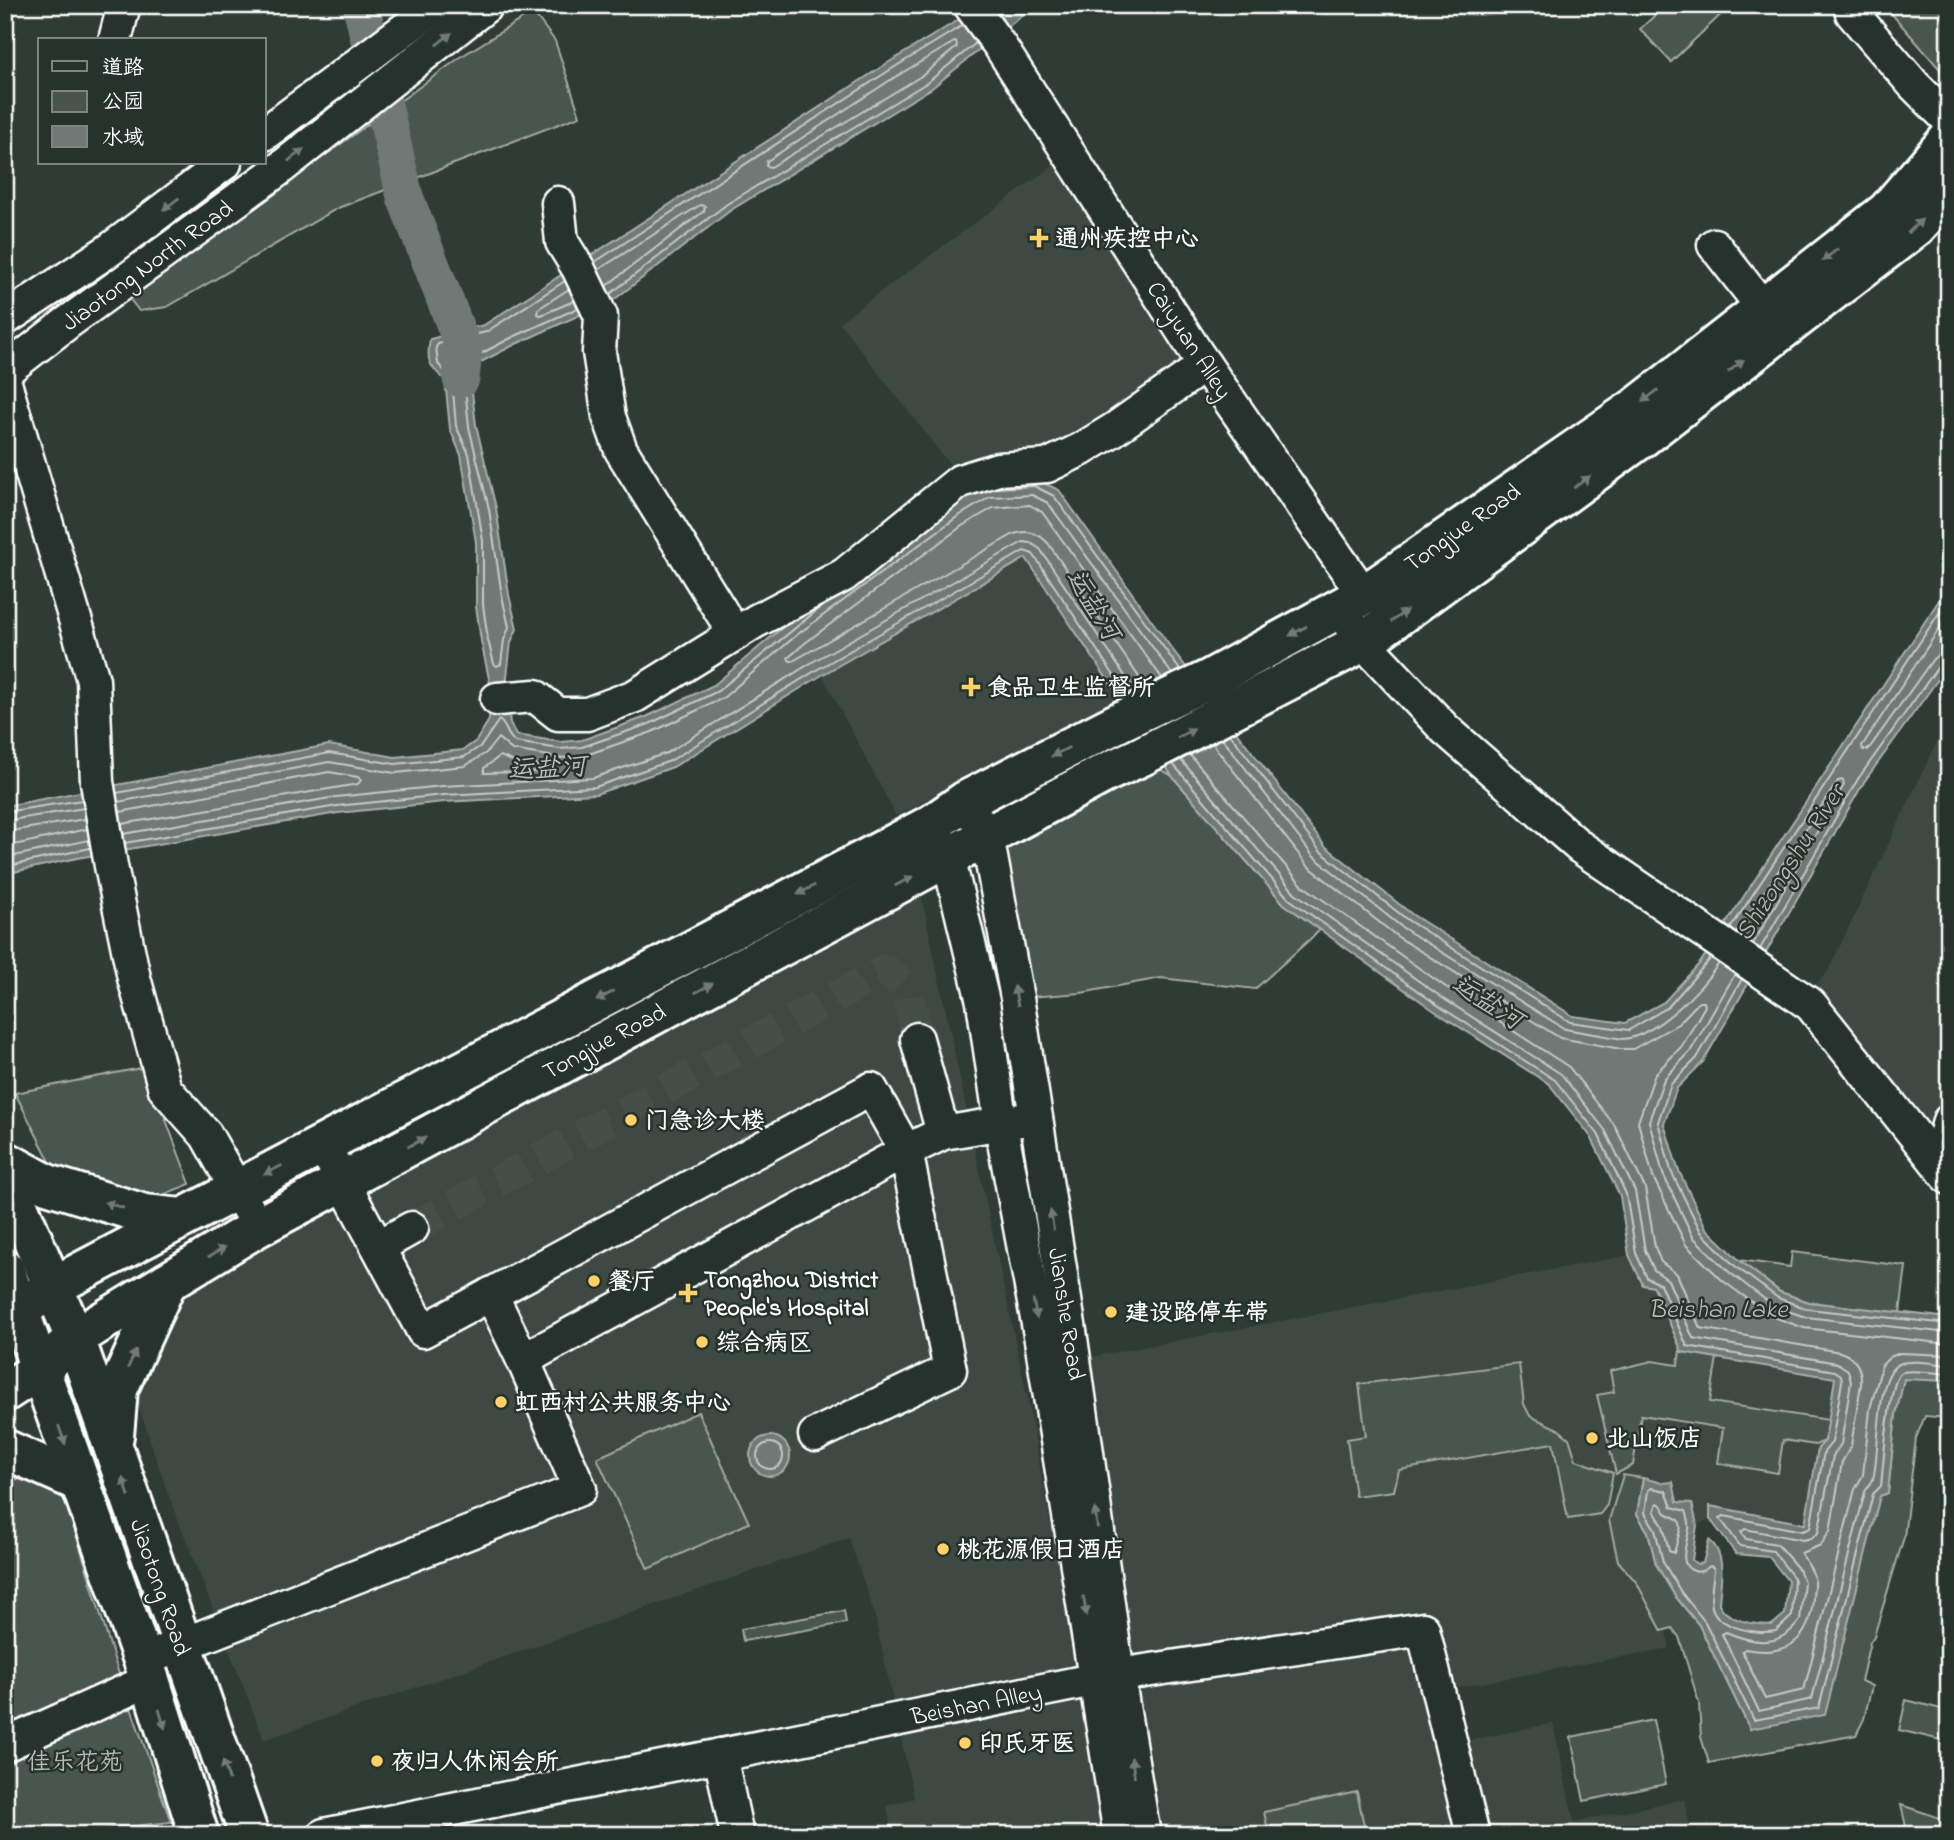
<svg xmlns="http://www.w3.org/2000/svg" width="1954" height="1840" font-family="'Indie Flower','LXGW WenKai TC',sans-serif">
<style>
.built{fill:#3c4842}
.green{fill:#4a544f;stroke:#a4aaa7;stroke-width:2}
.water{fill:#707975;stroke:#a9afac;stroke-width:2}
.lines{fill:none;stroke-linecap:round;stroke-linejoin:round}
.shore{stroke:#c6c9c8;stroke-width:2}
.river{stroke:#707975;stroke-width:37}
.minor-tunnel{stroke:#444f49;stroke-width:32;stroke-dasharray:32 16;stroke-linecap:butt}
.minor-casing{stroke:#fff;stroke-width:37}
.major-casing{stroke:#fff;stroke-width:44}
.minor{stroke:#26332d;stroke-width:32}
.major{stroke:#26332d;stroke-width:38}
.oneway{fill:#727a76}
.poi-dot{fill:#ffd166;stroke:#26332d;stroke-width:2.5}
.labels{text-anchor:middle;stroke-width:5;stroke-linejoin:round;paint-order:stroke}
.poi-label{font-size:24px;font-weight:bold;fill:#fff;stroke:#26332d;text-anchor:start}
.street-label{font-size:24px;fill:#fff;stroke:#26332d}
.park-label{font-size:24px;fill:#b7bbb9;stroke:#26332d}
.water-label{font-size:26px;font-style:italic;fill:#b8bcba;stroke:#26332d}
</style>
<rect width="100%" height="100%" fill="#2f3b35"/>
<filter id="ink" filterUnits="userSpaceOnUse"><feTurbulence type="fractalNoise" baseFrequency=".0143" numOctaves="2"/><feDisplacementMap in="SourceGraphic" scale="14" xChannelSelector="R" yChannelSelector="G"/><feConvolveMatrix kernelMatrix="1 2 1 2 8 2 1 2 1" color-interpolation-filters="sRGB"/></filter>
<g filter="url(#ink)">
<g class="built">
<polygon points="1069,154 1200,359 1071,442 1041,453 968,467 949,464 839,322"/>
<polygon points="1026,557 1122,699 896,816 822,675"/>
<polygon points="1949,716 1949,1121 1938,1164 1800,999 1827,973"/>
<polygon points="919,884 1028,1401 1107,1835 892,1835 887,1806 914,1798 874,1613 849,1538 264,1740 168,1494 115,1336 326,1205"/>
<polygon points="1629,1255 1643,1284 1654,1287 1682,1352 1836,1378 1825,1441 1818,1448 1805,1524 1710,1506 1710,1519 1697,1525 1691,1504 1677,1502 1675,1495 1662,1484 1644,1478 1637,1514 1670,1648 1438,1691 1451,1744 1553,1723 1574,1822 1684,1799 1692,1835 1144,1835 1074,1360"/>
</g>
<g class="green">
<polygon points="1666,5 1731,5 1671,62 1640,29"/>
<polygon points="1884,5 1949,5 1949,76 1945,75"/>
<polygon points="533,12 555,41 580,116 338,208 167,307 139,311 129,298 462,56"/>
<polygon points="1140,757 1172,776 1284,904 1320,930 1255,989 1161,978 1081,993 1017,998 987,836"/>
<polygon points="146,1067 190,1184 125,1210 61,1183 15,1093"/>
<polygon points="1792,1252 1906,1266 1900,1313 1809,1302 1780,1292 1739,1260 1790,1267"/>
<polygon points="1680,1351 1717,1357 1710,1402 1829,1420 1825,1441 1815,1445 1783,1440 1778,1473 1718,1463 1723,1428 1641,1415 1633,1465 1616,1474 1597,1395 1614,1392 1610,1371 1652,1361 1678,1365"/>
<polygon points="1519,1364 1524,1404 1530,1416 1558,1429 1569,1438 1576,1460 1613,1473 1607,1505 1600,1514 1568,1519 1553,1443 1399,1470 1394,1491 1355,1496 1347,1439 1366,1436 1359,1384"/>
<polygon points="1904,1378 1949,1381 1949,1418 1925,1416 1916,1438 1904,1537 1874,1636 1870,1642 1861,1681 1872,1686 1864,1719 1856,1735 1709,1763 1701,1737 1699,1703 1679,1637 1672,1628 1662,1631 1637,1583 1618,1561 1609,1520 1623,1475 1643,1478 1637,1514 1648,1532 1656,1564 1675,1596 1699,1625 1750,1729 1880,1495 1888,1493 1896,1414"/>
<polygon points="698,1412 749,1523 648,1569 597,1458"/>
<polygon points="5,1476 63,1491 116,1665 171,1822 51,1835 5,1835"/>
<polygon points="844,1611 846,1623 743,1641 741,1629"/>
<polygon points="1906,1700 1949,1711 1949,1742 1899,1730"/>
<polygon points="1653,1720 1666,1784 1584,1801 1571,1737"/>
<polygon points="1357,1792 1366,1835 1269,1835 1264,1812"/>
<polygon points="1901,1805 1949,1821 1949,1831 1934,1835 1908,1835"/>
</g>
<g class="water">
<path d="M983,5H1035L932,88L731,210L615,299L516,344L469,368L476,425L496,508L509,595L517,629L511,642L506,685L510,723L516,735L561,742L582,740L646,717L714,685L789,622L948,504L986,481L1035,479L1059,490L1169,645L1325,846L1413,915L1573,1016L1625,1023L1664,1002L1700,963L1949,585V664L1864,782L1703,1062L1677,1088L1664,1124L1678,1169L1706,1228L1739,1260L1780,1292L1809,1302L1949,1318V1381L1904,1379L1896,1414L1888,1493L1880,1496L1825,1715L1750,1729L1699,1625L1675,1596L1656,1564L1648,1532L1637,1514L1643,1478L1662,1483L1673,1482L1677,1502L1692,1503L1697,1525L1692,1560L1697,1564L1703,1563L1709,1540C1728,1555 1720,1582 1719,1604C1728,1622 1753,1624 1772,1625L1785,1614L1788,1581L1769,1557L1736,1554L1710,1519V1506L1805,1524L1818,1448L1825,1441L1835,1378L1682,1352L1654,1287L1643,1285L1629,1255L1620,1196L1591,1137L1549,1084L1436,1012L1284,904L1172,776L1026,558L822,675L673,767L596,794L444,802L338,813L77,858L5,874V806L329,745L395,757L463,750L476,741L489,720L491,688L481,641L476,606V542L461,455L450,429L445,380C429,366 426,361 430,339L484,325L886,64Z"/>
<circle cx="770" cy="1456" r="20"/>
</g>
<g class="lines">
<g class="shore">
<polygon points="956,41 957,47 923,75 771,167 766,166 767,161 895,77"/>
<polyline points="595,262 890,70 963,25"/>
<polyline points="598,270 700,205 705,206 704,211 606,286"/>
<polyline points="565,281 486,332 438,344 436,347 438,364 452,379 456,426 469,454 483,541 483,605 488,640 494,664 497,666 501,664 504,640 509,627 502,596 489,509 469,427 463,367 467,361 513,337 578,308"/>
<polyline points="569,289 538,309 537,314 541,315 574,301"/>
<polyline points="610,294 727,204 928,82 976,43"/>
<polyline points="997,488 1034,486 1054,496 1180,670"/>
<polyline points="1949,614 1862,746 1863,750 1868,750 1933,659 1940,654 1949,652"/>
<path d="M1145,686L1048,543C1038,532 1026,529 1012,535L793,661H790L788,658L805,643L962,526L993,508L1030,505L1042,512L1162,678"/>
<polyline points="1230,734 1320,851 1409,921 1570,1022 1629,1030 1668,1007 1711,958"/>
<path d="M1222,738L1313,856L1403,928L1565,1029L1623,1039C1655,1037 1702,989 1719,963"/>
<polyline points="1212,743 1308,866 1398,937 1560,1038 1621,1049 1633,1049 1678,1024 1699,1002 1704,1002 1705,1006 1682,1046 1655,1074 1638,1122 1653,1177 1686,1245 1723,1281 1771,1316 1804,1328 1949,1344"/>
<path d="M1190,755L1302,885L1450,990L1569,1067L1615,1126L1645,1188L1655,1247L1661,1262L1677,1274L1700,1328L1840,1352C1855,1357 1862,1368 1861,1384L1851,1446L1842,1462L1830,1531L1821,1545L1801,1553C1805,1561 1812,1568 1814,1577C1815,1584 1813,1592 1813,1599C1810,1642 1786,1657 1745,1649L1742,1651L1765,1699L1804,1690L1855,1489L1863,1475L1870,1409L1882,1365L1890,1357L1900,1353L1949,1355"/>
<polygon points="500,756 512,761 538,765 541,770 537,772 484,773 484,768"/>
<path d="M1181,760L1295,893L1444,999L1561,1074L1605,1130L1635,1191L1645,1250L1654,1270L1668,1280L1693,1338L1837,1363L1848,1370L1851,1382L1841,1444L1833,1456L1818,1533L1811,1538L1803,1540L1745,1529L1741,1532L1746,1539L1777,1544L1800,1571L1804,1582L1800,1620C1781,1648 1754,1644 1726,1632L1722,1634L1759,1711L1812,1699L1865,1492C1867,1487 1872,1483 1873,1479C1880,1456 1875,1373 1899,1364C1913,1359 1935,1364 1949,1365"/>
<path d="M1173,764L1289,899L1439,1006L1555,1080L1598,1134L1626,1194L1636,1253L1647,1278L1660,1284L1687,1346L1835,1371L1841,1375L1842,1381L1832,1442L1824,1452L1810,1528L1802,1531L1724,1516L1720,1518L1740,1546L1773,1551L1794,1578L1792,1616L1776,1631C1758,1635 1717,1628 1712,1607C1709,1595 1714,1580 1714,1568L1710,1566C1705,1570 1701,1573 1694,1571C1676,1565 1688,1541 1689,1529C1690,1523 1688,1517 1686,1511L1672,1507L1666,1491L1652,1488L1648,1490L1645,1513L1655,1529L1663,1562L1681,1592L1705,1622L1754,1720L1819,1708L1873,1494L1881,1486C1883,1468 1889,1382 1900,1373C1906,1369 1940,1373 1949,1374"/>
<path d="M117,793L329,753L395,764L464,757L481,746L499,720C506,724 507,737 515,742L560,749L582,747L649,724L718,691L821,607"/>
<polyline points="118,802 329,762 395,773 465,766 486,753 498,738 512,750 561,758 586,755 652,732 723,698 798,634 957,517 990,497 1032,495 1048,503 1172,674"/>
<polyline points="5,812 82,800"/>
<polyline points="120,812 329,772 358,777 361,780 358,784 122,824"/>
<polyline points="5,821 84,808"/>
<polyline points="5,832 85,819"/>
<polyline points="123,834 336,797 443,786 593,778 667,753 814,661 1023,542 1031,543 1040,549 1135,691"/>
<polyline points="125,843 337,806 444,795 595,787 670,761 818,669 1024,551 1033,554 1127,695"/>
<polyline points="5,847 87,829"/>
<polyline points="5,858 89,840"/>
<polyline points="5,867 90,848"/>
<polyline points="1730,929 1949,598"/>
<polyline points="1737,933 1838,781 1843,780 1844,785 1753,944"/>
<polyline points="1760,949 1858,779 1940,664 1949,661"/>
<polyline points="1735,974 1690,1052 1664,1079 1649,1121 1663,1174 1693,1237 1729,1272 1775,1307 1806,1317 1949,1333"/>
<polyline points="1742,979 1697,1058 1671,1084 1658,1122 1671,1171 1701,1232 1735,1266 1778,1298 1808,1309 1949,1324"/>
<circle cx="770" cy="1456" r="13"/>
<polygon points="1657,1503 1660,1504 1666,1513 1679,1520 1681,1527 1674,1553 1669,1551 1663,1526 1654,1511"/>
</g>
<polyline class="river" points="361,5 405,197 464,349 461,379"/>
<polyline class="minor-tunnel" points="412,1228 885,970 908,991 917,1039"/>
<g class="minor-casing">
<g id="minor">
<polyline points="970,5 1000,46 1196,352 1364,595"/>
<polyline points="1850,5 1852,13 1914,85 1949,120"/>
<polyline points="115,40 124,5"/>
<polyline points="264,134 437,5"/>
<polyline points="558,203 562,242 578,268 601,316 599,352 609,417 621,450 735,634"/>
<polyline points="1714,245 1763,308"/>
<polyline points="5,319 108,251 225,163"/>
<polyline points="5,371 67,323 278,170 487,5"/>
<polyline points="5,383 93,680 97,782 111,866 134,978 165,1089 206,1135 258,1227"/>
<polyline points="1340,608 1363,642 1445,729 1580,847 1811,1005 1949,1178"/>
<polyline points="497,699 535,696 558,714 587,714 635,696 756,621 844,575 960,481 998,469 1047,466 1082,449 1113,430 1205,365"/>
<polyline points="965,801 987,836 1017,998 1070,1331 1118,1675 1144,1835"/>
<polyline points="937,836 948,857 983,1002 1002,1131 1041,1340 1120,1835"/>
<polyline points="917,1039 943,1133"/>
<polyline points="323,1145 423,1331 871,1089 906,1151 943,1133 1021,1120"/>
<polyline points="1938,1164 1949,1121"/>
<polyline points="378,1247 412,1228"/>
<polyline points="491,1294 523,1360"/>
<polyline points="143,1660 580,1489 523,1360 906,1151 950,1370 815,1435"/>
<polyline points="5,1745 150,1680"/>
<polyline points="720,1755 737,1835"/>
<polyline points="324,1835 1118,1675 1423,1629 1473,1835"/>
</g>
</g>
<g class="major-casing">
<g id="major">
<polyline points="5,1161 47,1184 144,1214 181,1218"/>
<polyline points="5,1175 75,1338 249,1835"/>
<polyline points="5,1270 150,1680 199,1835"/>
<polyline points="5,1321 52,1287 932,824 965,801 1121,721 1208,680 1364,595 1638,406 1887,211 1949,139"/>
<polyline points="5,1392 39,1370 75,1338 258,1227 1105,773 1140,757 1363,642 1643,437 1916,227 1949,191"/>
<polyline points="114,1436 118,1389 167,1282"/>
<polyline points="5,1449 79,1482"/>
</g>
</g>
<use href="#minor" class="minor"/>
<use href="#major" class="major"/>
</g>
<defs><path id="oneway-solid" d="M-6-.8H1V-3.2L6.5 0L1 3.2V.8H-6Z" transform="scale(1.75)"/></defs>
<g class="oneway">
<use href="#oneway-solid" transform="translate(444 39) rotate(-38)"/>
<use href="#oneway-solid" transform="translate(296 155) rotate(-38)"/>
<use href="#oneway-solid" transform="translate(171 204) rotate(143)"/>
<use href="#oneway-solid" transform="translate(1915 226) rotate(-43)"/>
<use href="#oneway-solid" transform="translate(1830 255) rotate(142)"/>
<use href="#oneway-solid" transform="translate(1736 366) rotate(-38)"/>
<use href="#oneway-solid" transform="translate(1650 396) rotate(142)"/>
<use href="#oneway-solid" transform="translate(1582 482) rotate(-36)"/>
<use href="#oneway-solid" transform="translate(1399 616) rotate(-36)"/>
<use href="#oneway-solid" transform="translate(1298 631) rotate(151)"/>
<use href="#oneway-solid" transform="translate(1186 733) rotate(-28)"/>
<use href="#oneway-solid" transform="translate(1060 752) rotate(153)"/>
<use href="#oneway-solid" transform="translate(904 881) rotate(-28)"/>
<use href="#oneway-solid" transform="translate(806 890) rotate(152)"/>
<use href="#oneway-solid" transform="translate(704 988) rotate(-28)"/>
<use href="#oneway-solid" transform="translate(605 996) rotate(152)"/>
<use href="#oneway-solid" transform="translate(1016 996) rotate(-101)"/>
<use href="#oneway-solid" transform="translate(417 1142) rotate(-28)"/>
<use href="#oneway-solid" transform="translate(273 1170) rotate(153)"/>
<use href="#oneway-solid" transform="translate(114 1205) rotate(-163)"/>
<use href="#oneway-solid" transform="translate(1052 1220) rotate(-99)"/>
<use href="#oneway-solid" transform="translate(217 1252) rotate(-31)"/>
<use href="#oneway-solid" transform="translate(1035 1309) rotate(79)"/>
<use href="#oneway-solid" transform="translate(132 1359) rotate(-65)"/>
<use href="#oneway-solid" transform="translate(62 1435) rotate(70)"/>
<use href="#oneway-solid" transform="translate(126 1487) rotate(-109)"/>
<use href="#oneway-solid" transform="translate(1096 1518) rotate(-98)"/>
<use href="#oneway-solid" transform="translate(1085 1606) rotate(81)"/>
<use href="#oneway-solid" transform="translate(162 1719) rotate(73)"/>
<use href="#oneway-solid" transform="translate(1133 1767) rotate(-99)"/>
<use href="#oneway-solid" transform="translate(226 1770) rotate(-109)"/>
</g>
</g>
<g class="poi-dot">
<path d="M1035.5 227.5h7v7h7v7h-7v7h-7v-7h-7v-7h7z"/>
<path d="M967.5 676.5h7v7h7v7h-7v7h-7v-7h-7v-7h7z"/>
<circle cx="631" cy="1120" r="7"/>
<circle cx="594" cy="1281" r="7"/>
<path d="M684.5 1282.5h7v7h7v7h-7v7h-7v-7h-7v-7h7z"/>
<circle cx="1111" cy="1312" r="7"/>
<circle cx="702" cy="1342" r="7"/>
<circle cx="501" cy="1402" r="7"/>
<circle cx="1592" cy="1438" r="7"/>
<circle cx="943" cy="1549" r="7"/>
<circle cx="965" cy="1743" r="7"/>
<circle cx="377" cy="1761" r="7"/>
</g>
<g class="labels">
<g class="poi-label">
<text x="1055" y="246">通州疾控中心</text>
<text x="987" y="695">食品卫生监督所</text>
<text x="645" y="1128">门急诊大楼</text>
<text x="704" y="1287">Tongzhou District<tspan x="704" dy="28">People's Hospital</tspan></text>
<text x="608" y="1289">餐厅</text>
<text x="1125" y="1320">建设路停车带</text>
<text x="716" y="1350">综合病区</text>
<text x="515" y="1410">虹西村公共服务中心</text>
<text x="1606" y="1446">北山饭店</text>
<text x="957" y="1557">桃花源假日酒店</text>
<text x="979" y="1751">印氏牙医</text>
<text x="391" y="1769">夜归人休闲会所</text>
</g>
<g class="street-label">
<text transform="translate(147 265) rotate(-36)" y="8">Jiaotong North Road</text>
<text transform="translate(1190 340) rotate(57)" y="8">Caiyuan Alley</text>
<text transform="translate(1462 527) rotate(-35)" y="8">Tongjue Road</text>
<text transform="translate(604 1041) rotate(-28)" y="8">Tongjue Road</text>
<text transform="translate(1067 1314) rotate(81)" y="8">Jianshe Road</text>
<text transform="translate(161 1587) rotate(71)" y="8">Jiaotong Road</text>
<text transform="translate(976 1704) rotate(-11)" y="8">Beishan Alley</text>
</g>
<g class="park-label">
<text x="75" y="1769">佳乐花苑</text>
</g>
<g class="water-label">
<text transform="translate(1094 604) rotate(59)" y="9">运盐河</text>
<text transform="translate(547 767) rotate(-3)" y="9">运盐河</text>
<text transform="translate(1789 862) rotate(-57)" y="9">Shizongshu River</text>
<text transform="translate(1488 1001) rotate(33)" y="9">运盐河</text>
<text x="1718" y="1317">Beishan Lake</text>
</g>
</g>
<rect width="1954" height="1840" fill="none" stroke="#26332d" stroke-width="28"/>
<rect x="14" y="14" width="1926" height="1812" fill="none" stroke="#fff" stroke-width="2.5" filter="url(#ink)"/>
<rect x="38" y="38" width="228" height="126" fill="#26332d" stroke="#7d8581" stroke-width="2"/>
<rect x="52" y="61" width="35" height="10" fill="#26332d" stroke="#7d8581" stroke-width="2"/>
<text x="102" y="74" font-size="21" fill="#ffffff">道路</text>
<rect x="52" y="91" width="35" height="21" fill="#4a544f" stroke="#7d8581" stroke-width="2"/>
<text x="102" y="108" font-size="21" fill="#ffffff">公园</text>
<rect x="52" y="126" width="35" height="21" fill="#707975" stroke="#7d8581" stroke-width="2"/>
<text x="102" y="144" font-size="21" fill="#ffffff">水域</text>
</svg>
